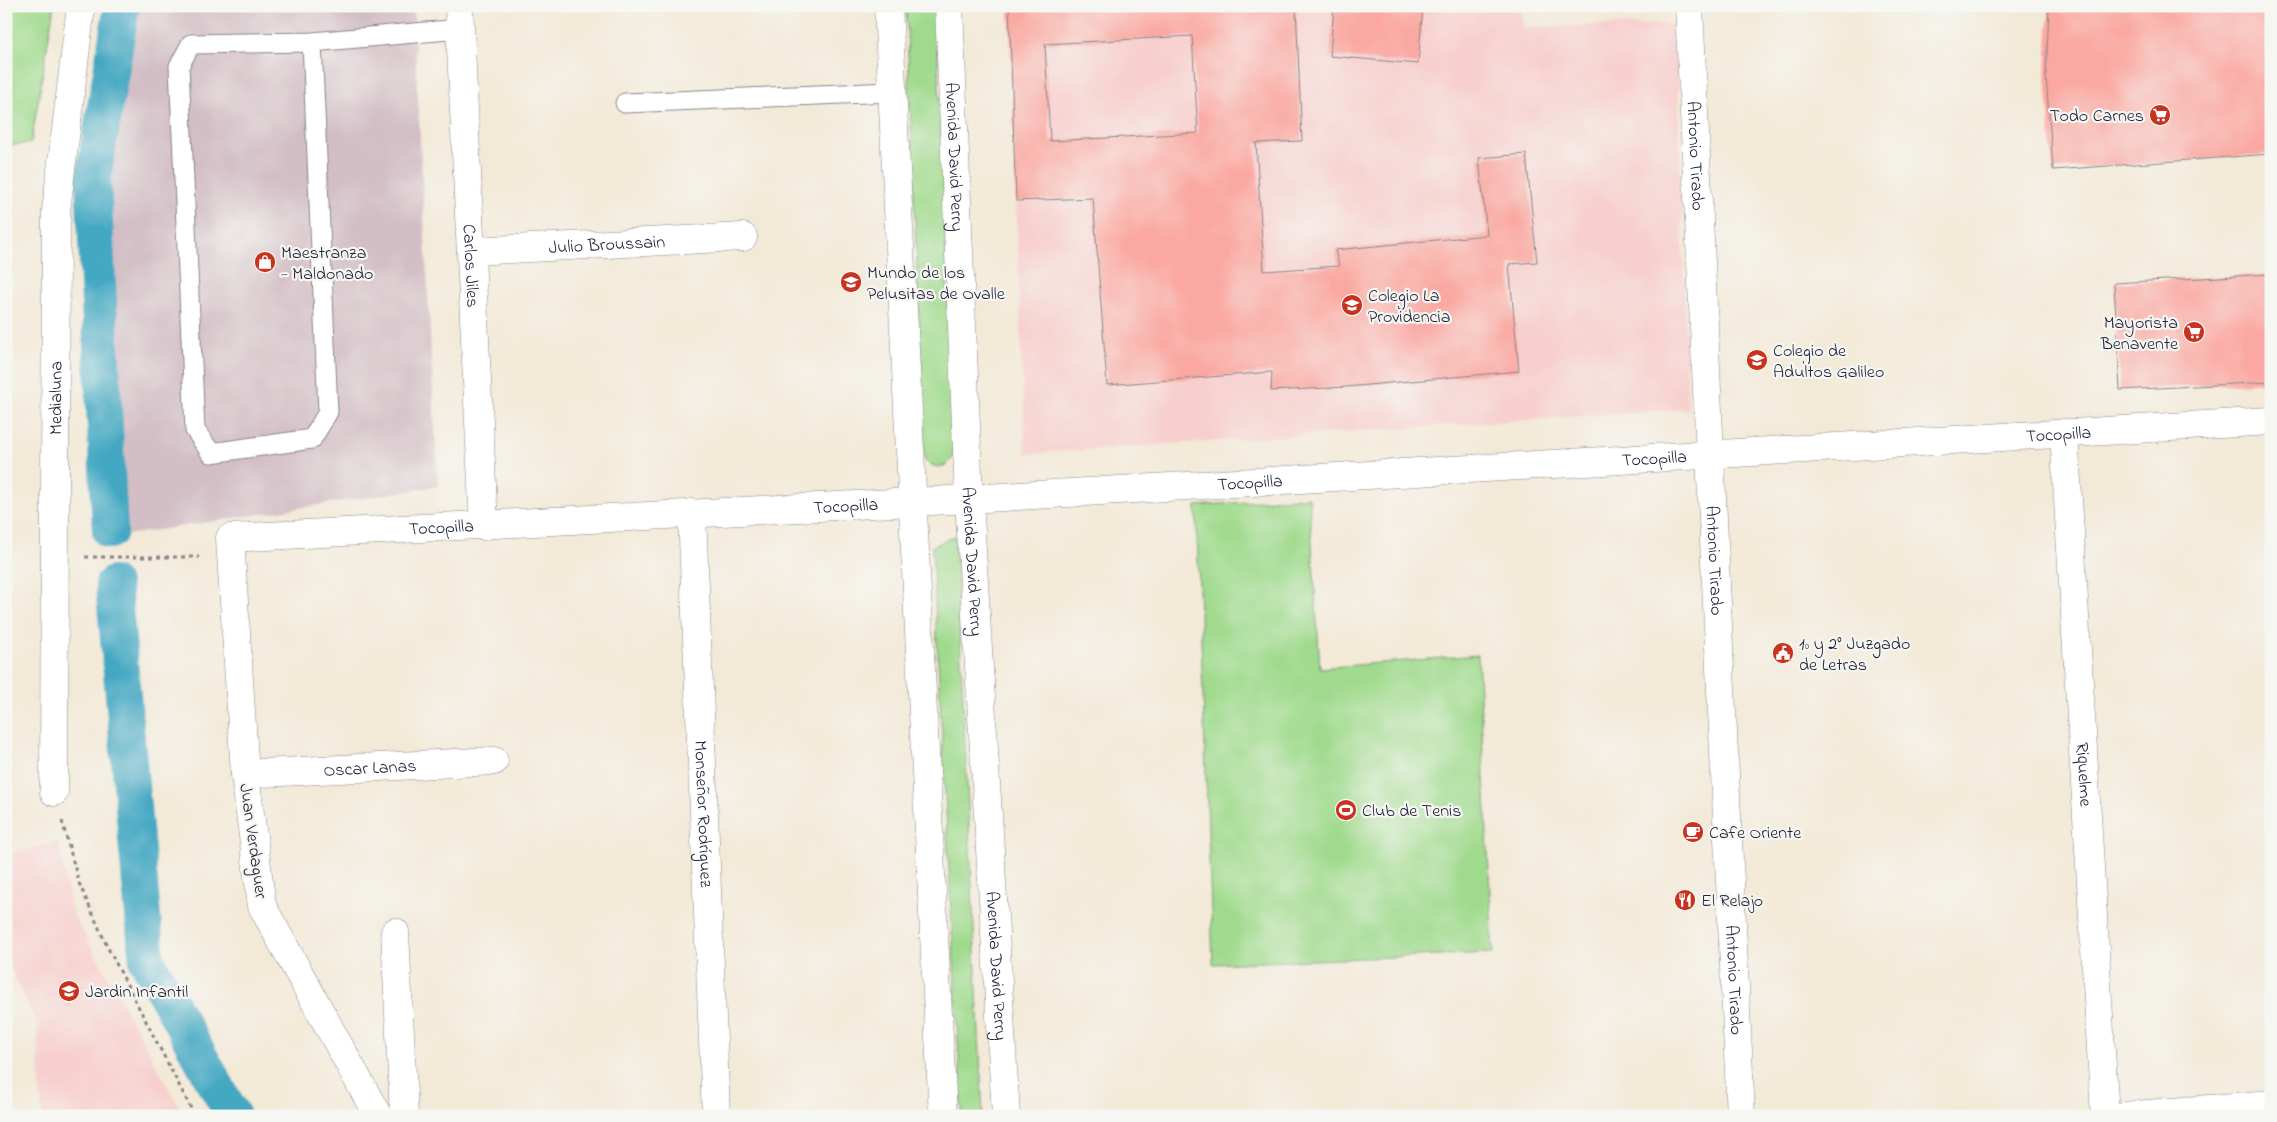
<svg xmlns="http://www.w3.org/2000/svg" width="2277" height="1122" font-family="'Indie Flower',sans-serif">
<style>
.built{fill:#f7d0ce}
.industrial{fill:#d2bec4}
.green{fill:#a0da8d;stroke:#617e64}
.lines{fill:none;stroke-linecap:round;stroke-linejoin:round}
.canal{stroke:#44a8c3;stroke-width:36}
.building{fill:#faa8a1;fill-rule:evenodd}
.lane-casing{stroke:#8a8689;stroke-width:21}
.street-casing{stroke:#8a8689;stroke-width:29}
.secondary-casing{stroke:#8a8689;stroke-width:29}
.path{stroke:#8a8689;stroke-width:3;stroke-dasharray:4 4;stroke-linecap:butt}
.lane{stroke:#fff;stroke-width:19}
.street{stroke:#fff;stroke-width:28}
.secondary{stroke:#fff;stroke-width:28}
.labels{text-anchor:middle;stroke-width:4.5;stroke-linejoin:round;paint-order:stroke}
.poi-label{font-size:18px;fill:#22223b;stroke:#f6f6f2;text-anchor:start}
.street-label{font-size:18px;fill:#22223b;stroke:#f6f6f2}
</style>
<rect width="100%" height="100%" fill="#f6f6f2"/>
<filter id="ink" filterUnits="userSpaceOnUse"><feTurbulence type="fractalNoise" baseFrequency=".02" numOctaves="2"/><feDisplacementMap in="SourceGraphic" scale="10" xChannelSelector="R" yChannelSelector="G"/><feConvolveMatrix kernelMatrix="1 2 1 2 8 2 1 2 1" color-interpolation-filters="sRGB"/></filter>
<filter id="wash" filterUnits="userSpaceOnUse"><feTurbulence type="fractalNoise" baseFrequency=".0096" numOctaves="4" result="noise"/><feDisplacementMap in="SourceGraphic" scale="20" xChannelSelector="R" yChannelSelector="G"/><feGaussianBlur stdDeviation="1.12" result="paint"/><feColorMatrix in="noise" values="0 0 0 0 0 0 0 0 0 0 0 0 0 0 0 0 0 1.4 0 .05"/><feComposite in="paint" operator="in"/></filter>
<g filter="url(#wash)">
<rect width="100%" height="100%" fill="#f3e9d7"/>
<g class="built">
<polygon points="1009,6 1523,6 1523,27 1676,24 1688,409 1025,454"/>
<polygon points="58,841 72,912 184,1116 42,1116 37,1024 6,958 6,855"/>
</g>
<polygon class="industrial" points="127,6 413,6 438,486 127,535 106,164 121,8"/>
<g class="green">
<polygon points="6,6 54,6 31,143 6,146"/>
<path d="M906,6H936L954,454C948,469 937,470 925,461Z"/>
<polygon points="1309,497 1320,668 1478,655 1493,953 1213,964 1196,506"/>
<polygon points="955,536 983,1116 962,1116 932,547"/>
</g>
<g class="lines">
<g class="canal">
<polyline points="110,531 93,179 122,6"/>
<polyline points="113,584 147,961 233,1116"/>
</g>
</g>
<g id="blocks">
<g class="building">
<path d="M1009,6H1296L1302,141L1256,143L1264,271L1339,266L1335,250L1487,235L1479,158L1526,154L1537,262L1509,264L1519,371L1346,387L1271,391L1272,372L1107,385L1093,198L1016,201ZM1192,36L1198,133L1050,141L1045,44Z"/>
<polygon points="1334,6 1423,6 1418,64 1330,56"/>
<polygon points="2049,6 2271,6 2271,154 2053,170 2046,76"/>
<polygon points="2271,274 2271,382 2120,390 2114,283"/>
</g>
</g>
</g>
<g filter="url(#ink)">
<use href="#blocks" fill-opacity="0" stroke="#8a8689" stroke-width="1"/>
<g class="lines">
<g class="lane-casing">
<g id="lane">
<polyline points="312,42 328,412 312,439 211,453 195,430 179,66 191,44 312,42 460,29"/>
<polyline points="625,103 892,92"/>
</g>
</g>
<g class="street-casing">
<g id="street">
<path id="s1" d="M459,6L484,526"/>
<path id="s2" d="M471,251L743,237"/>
<path id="s3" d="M2064,433L2105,1116"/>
<path id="s4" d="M692,513L716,1116"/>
<path id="s5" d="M245,774L494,761"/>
<path id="s6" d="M54,792L56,211L81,6"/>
<polyline points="395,932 404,1116"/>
<path id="s7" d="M378,1116L262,906L245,774L230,538L969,499L2271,421"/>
<polyline points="2123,1116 2271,1104"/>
</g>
</g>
<g class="secondary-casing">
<g id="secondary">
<polyline points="888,6 943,1116"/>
<path id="s8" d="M949,6L969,499L1006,1116"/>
<path id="s9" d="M1689,6L1741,1116"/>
</g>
</g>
<g class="path">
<polyline points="85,557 199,557"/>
<polyline points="62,821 79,883 107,946 195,1116"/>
</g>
<use href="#lane" class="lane"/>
<use href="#street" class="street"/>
<use href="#secondary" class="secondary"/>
</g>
</g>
<defs>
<g id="supermarket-disc" transform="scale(1.125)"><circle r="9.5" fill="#c8321e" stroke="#f6f6f2"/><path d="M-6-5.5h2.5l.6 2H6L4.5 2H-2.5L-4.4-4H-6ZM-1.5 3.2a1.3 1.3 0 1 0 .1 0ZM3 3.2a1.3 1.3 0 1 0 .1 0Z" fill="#fff"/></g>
<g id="shop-disc" transform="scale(1.125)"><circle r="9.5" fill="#c8321e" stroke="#f6f6f2"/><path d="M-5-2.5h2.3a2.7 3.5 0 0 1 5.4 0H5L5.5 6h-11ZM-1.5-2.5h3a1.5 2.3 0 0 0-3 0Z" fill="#fff"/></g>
<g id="school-disc" transform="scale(1.125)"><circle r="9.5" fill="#c8321e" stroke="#f6f6f2"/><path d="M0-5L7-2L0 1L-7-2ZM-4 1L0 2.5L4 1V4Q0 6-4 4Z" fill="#fff"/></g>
<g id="civic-disc" transform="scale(1.125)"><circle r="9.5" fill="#c8321e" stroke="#f6f6f2"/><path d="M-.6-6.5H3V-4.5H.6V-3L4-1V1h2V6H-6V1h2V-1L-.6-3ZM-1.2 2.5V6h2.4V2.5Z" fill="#fff"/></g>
<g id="stadium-disc" transform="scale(1.125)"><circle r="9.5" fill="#c8321e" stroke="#f6f6f2"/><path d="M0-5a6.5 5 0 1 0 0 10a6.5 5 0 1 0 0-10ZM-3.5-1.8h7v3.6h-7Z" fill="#fff"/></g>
<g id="cafe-disc" transform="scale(1.125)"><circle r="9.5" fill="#c8321e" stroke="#f6f6f2"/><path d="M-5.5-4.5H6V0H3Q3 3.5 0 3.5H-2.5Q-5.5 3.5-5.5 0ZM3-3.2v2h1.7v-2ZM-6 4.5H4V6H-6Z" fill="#fff"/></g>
<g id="restaurant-disc" transform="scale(1.125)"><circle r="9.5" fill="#c8321e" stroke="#f6f6f2"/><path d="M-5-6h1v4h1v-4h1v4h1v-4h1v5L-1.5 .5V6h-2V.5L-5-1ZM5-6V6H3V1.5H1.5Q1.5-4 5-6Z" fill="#fff"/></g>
</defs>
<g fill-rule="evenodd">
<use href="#supermarket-disc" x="2160" y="115"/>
<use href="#shop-disc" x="265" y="262"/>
<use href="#school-disc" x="851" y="282"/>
<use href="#school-disc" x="1352" y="305"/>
<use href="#supermarket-disc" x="2194" y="332"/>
<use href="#school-disc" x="1757" y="360"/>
<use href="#civic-disc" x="1783" y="653"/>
<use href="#stadium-disc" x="1346" y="810"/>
<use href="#cafe-disc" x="1693" y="832"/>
<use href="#restaurant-disc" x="1685" y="900"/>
<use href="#school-disc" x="69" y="991"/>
</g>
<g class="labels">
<g class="poi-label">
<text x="2144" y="121" text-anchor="end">Todo Carnes</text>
<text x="281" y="258">Maestranza<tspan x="281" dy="21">- Maldonado</tspan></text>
<text x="867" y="278">Mundo de los<tspan x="867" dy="21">Pelusitas de Ovalle</tspan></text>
<text x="1368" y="301">Colegio La<tspan x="1368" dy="21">Providencia</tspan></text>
<text x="2178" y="328" text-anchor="end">Mayorista<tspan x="2178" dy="21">Benavente</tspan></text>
<text x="1773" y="356">Colegio de<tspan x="1773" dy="21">Adultos Galileo</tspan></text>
<text x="1799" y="649">1º y 2° Juzgado<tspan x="1799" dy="21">de Letras</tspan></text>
<text x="1362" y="816">Club de Tenis</text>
<text x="1709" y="838">Cafe Oriente</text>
<text x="1701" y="906">El Relajo</text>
<text x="85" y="997">Jardin Infantil</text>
</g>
<g class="street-label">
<text dy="6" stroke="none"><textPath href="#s9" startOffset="150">Antonio Tirado</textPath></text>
<text dy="6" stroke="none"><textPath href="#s8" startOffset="151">Avenida David Perry</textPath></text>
<text dy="6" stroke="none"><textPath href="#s2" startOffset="136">Julio Broussain</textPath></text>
<text dy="6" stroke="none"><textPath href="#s1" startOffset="260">Carlos Jiles</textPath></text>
<text dy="6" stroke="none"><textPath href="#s6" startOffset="394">Medialuna</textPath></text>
<text dy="6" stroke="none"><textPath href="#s7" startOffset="2441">Tocopilla</textPath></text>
<text dy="6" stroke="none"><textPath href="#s7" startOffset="2036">Tocopilla</textPath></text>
<text dy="6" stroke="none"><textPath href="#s7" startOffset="1631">Tocopilla</textPath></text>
<text dy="6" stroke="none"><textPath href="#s7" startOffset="1226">Tocopilla</textPath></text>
<text dy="6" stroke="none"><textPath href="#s7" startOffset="821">Tocopilla</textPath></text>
<text dy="6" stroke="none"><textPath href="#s8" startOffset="556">Avenida David Perry</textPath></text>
<text dy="6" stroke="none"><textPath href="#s9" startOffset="555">Antonio Tirado</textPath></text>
<text dy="6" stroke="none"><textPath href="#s5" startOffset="125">Oscar Lanas</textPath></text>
<text dy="6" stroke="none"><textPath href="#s3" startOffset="342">Riquelme</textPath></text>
<text dy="6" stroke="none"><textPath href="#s4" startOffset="301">Monseñor Rodríguez</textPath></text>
<text transform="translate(254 841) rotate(82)" y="6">Juan Verdaguer</text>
<text dy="6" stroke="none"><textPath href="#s8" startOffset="961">Avenida David Perry</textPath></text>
<text dy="6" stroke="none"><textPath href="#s9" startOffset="975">Antonio Tirado</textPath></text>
</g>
</g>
<rect width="2277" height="1122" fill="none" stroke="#f6f6f2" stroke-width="25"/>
</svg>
